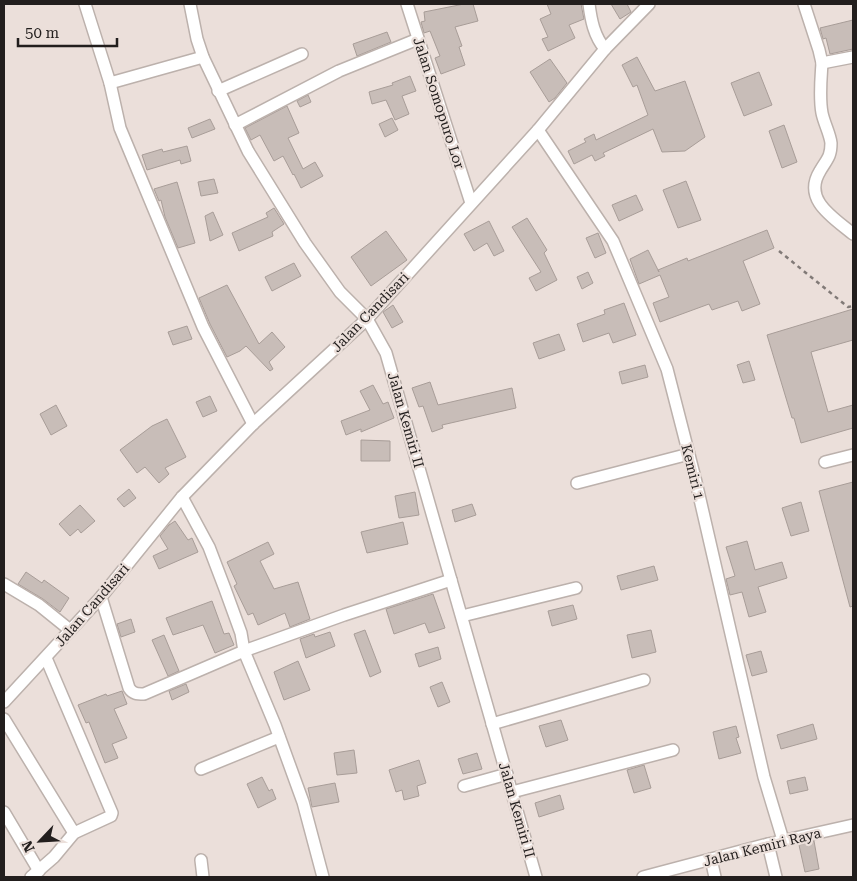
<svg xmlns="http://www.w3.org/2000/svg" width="857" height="881" font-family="'Roboto Serif',serif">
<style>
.building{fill:#c8bdb8;stroke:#a89d98}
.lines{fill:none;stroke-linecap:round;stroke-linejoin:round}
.street-casing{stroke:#bcb1ac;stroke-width:14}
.path{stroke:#817a77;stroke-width:2.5;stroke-dasharray:4 4;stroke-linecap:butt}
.street{stroke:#fff;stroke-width:11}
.labels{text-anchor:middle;stroke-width:4.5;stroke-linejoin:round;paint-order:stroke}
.street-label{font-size:14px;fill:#221e1d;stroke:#ebdfda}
</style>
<rect width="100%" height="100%" fill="#ebdfda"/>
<g class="building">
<polygon points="464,4 473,4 478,21 455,27 462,46 459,47 465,65 441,74 435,58 440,56 430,31 424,33 421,22 425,21 424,12"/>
<polygon points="547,4 581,4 584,19 569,25 575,38 548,51 542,39 548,37 540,19 551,14"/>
<polygon points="611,4 627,4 631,12 620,19"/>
<polygon points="853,20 853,49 830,54 826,38 823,39 820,28"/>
<polygon points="387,32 391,42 357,56 353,44"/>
<polygon points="637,57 655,91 685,81 705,137 685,151 662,152 653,129 603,153 605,156 595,161 592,155 574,164 568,151 586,142 584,139 594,134 596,140 648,115 637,85 633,87 622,65"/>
<polygon points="550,59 567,83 555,98 549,102 530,72"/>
<polygon points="759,72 772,105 744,116 731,83"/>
<polygon points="410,76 416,91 402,96 409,114 395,120 386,100 372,104 369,92 393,85 392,83"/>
<polygon points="308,95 311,102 300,107 297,101"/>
<polygon points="287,106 299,133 288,138 303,169 315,162 323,176 301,188 294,174 293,175 283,156 274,161 260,135 251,140 245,128"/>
<polygon points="392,118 398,130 385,137 379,124"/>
<polygon points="210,119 215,129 192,138 188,128"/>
<polygon points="784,125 797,162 782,168 769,131"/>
<polygon points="187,146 191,161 181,164 180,160 147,170 142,155 162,149 163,152"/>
<polygon points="214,179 218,193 201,196 198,182"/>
<polygon points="686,181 701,220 678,228 663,190"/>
<polygon points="177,182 195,243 178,248 165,217 161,200 159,201 154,189"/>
<polygon points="636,195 643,210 619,221 612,205"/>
<polygon points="274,208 284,224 272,232 273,236 239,251 232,233 268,217 266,213"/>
<polygon points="213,212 223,235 210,241 205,216"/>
<polygon points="527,218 547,250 544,253 557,280 536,291 529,278 541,272 512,227"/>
<polygon points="489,221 504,251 494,256 487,243 474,251 464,234"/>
<polygon points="767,230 774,248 743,261 760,304 742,311 738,301 712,310 709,304 660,322 653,303 669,297 660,275 639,284 630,259 648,250 659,272 658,270 687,258 688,261"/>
<polygon points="386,231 407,260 371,286 351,257"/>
<polygon points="598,233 606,253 595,258 586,238"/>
<polygon points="294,263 301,276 272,291 265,277"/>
<polygon points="588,272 593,283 582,289 577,277"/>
<polygon points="227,285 259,344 272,332 285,347 269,362 273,369 270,371 246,346 240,351 227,357 210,324 199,298"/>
<polygon points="624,303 636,335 613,343 609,333 583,342 577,324 605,314 604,310"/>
<polygon points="393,305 403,322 392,328 383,312"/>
<polygon points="853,309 853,340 811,352 828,412 853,405 853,428 801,443 794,418 792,418 767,335"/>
<polygon points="187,326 192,339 173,345 168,332"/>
<polygon points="559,334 565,350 539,359 533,343"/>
<polygon points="749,361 755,380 743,383 737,365"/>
<polygon points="645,365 648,377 622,384 619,372"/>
<polygon points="430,382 438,405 512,388 516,408 442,425 443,428 432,432 423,406 419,407 412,388"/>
<polygon points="373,385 383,404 388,402 394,418 361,432 361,429 346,435 341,421 370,410 360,391"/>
<polygon points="210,396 217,411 203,417 196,402"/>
<polygon points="56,405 67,426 51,435 40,414"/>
<polygon points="167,419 186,457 165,468 169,474 159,483 145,467 137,473 120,450 152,426"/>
<polygon points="361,440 390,441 390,461 361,461"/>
<polygon points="853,482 853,606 850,607 819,491"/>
<polygon points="129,489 136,498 124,507 117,499"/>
<polygon points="415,492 419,515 399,518 395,496"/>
<polygon points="801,502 809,531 791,536 782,508"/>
<polygon points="472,504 476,515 455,522 452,510"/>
<polygon points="80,505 95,521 81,533 78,529 70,536 59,524"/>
<polygon points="175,521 188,540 192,538 198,552 159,569 153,556 168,549 160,536 169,525"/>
<polygon points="403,522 408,544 367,553 361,532"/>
<polygon points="747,541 755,570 782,562 787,578 758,587 766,612 749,617 742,592 730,595 726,579 735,576 726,547"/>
<polygon points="268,542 274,554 260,561 274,589 298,582 310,619 290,627 285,613 258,625 253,613 248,615 234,586 237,584 227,562"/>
<polygon points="654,566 658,580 621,590 617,576"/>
<polygon points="26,572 42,583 44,580 69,598 60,612 43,599 18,584"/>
<polygon points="433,594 445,628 429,633 425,623 394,634 386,609"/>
<polygon points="212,601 224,634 229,633 234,645 215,653 203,625 173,635 166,618"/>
<polygon points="573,605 577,619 552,626 548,611"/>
<polygon points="131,619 135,632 121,637 117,624"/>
<polygon points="365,630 381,672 370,677 354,634"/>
<polygon points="651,630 656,652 632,658 627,635"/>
<polygon points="330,632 335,646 306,658 300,639 314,634 315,637"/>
<polygon points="164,635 179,671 168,676 152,640"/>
<polygon points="438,647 441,659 419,667 415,654"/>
<polygon points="761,651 767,672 752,676 746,655"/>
<polygon points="298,661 310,690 284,700 274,672"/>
<polygon points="442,682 450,702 438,707 430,687"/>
<polygon points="186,684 189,692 172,700 169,691"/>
<polygon points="122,691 127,704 114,709 127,738 112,744 118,758 105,763 89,722 86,723 78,705 106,694 107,696"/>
<polygon points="561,720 568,740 546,747 539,726"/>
<polygon points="813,724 817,739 781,749 777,735"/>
<polygon points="736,726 739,737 736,738 741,753 719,759 713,732"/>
<polygon points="354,750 357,773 337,775 334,753"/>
<polygon points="477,753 482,769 463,774 458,759"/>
<polygon points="419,760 426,783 417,786 419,796 404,800 402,790 396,792 389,770"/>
<polygon points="644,765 651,788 634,793 627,770"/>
<polygon points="262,777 269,791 272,789 276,799 258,808 247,784"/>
<polygon points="805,777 808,790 790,794 787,781"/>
<polygon points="335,783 339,802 312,807 308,788"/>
<polygon points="560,795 564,809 539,817 535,803"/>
<polygon points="814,841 819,869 805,872 799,845"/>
</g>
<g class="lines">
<g class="street-casing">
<g id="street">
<polyline points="85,4 110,83 120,128 203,327 253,424"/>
<polyline points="190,4 197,39 203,57 248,151 305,243 340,292 367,319 386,353 536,877"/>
<polyline points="407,4 471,203"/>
<path d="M589,4C591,20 594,36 605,49"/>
<polyline points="804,4 819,50 822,63 853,57"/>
<path d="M822,63C821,79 819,97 822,113C824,123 830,134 831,143C831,157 827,159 820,171C802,200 834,218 853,234"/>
<polyline points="110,83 203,57"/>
<polyline points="218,91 302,54"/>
<polyline points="235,125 339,71 418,39"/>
<polyline points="538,130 613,241 667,369 696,482 764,777 783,840"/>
<polyline points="825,462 853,455"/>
<polyline points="577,483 689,454"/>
<polyline points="182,497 209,547 225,589 241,633 244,651 275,725 303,802 323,877"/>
<polyline points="4,584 39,605 70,630"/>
<path d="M101,597L129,688C133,694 137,694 144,694L244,651L344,615L451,580"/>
<polyline points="462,616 576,588"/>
<polyline points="4,702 101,597 182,497 253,424 367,319 538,130 605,49 649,4"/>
<polyline points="4,719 74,833"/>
<polyline points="492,724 644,680"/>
<polyline points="201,769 279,737"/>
<polyline points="464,786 507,774"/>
<polyline points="512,792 673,750"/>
<polyline points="4,812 39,871"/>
<polyline points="768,844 776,877"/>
<polyline points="711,859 715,877"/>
<polyline points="201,860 203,877"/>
<polyline points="31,877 54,857 74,833 111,816 112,813 46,658"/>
<polyline points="643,877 768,844 853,825"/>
</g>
</g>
<polyline class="path" points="779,251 848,307 853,306"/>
<use href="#street" class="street"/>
</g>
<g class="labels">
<g class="street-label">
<text transform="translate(439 103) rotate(72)" y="5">Jalan Somopuro Lor</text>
<text transform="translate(370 312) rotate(-46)" y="5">Jalan Candisari</text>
<text transform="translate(406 420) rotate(74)" y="5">Jalan Kemiri II</text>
<text transform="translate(693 472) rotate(76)" y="5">Kemiri 1</text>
<text transform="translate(92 605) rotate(-49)" y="5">Jalan Candisari</text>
<text transform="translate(517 810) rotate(74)" y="5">Jalan Kemiri II</text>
<text transform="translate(762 847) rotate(-14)" y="5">Jalan Kemiri Raya</text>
</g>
</g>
<rect width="857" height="881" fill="none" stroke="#221e1d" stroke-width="10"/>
<g transform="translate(40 841) rotate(245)" stroke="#ebdfda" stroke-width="4" paint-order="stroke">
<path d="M0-4L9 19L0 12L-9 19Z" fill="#221e1d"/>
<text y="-8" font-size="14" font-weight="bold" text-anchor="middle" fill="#221e1d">N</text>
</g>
<path d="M18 38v8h99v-8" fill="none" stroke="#221e1d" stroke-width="2.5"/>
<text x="25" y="38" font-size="15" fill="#221e1d" stroke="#ebdfda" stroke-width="4" paint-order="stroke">50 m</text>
</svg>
